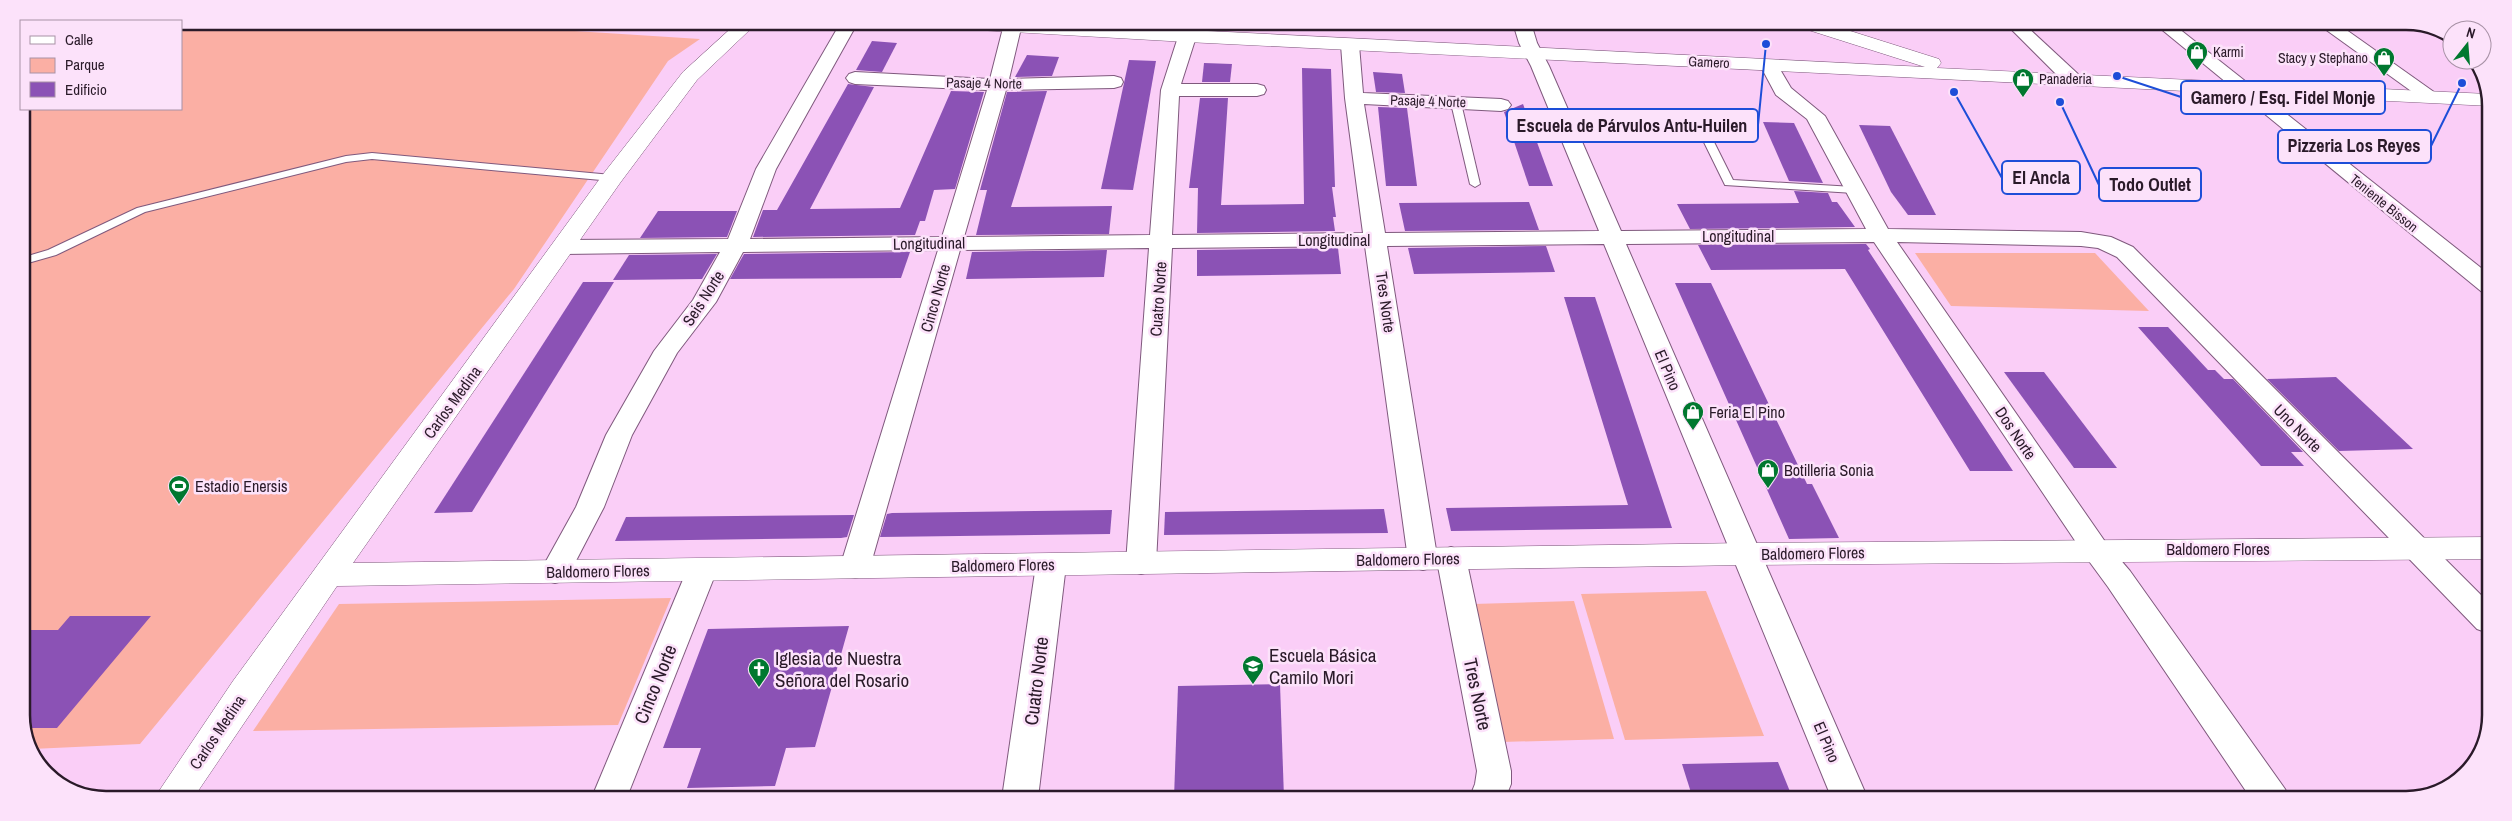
<svg xmlns="http://www.w3.org/2000/svg" width="2512" height="821" font-family="'Archivo Narrow',sans-serif">
<style>
.green{fill:#fbafa4}
.building{fill:#8b52b5}
.lines{fill:none;stroke-linecap:round;stroke-linejoin:round}
.lane-casing{stroke:#7f597d;stroke-width:2}
.street-casing{stroke:#7f597d;stroke-width:2}
.secondary-casing{stroke:#7f597d;stroke-width:1}
.lane{fill:#fff;fill-rule:evenodd}
.street{fill:#fff;fill-rule:evenodd}
.secondary{fill:#fff;fill-rule:evenodd}
.labels{text-anchor:middle;stroke-width:5;stroke-linejoin:round;paint-order:stroke}
.far-poi-label{font-size:14px;fill:#2a1a29;stroke:#fce2fa;text-anchor:start}
.far-street-label{font-size:14px;fill:#2a1a29;stroke:#fce2fa}
.street-label{font-size:16px;fill:#2a1a29;stroke:#fce2fa}
.poi-label{font-size:16px;fill:#2a1a29;stroke:#fce2fa;text-anchor:start}
.near-poi-label{font-size:19px;fill:#2a1a29;stroke:#fce2fa;text-anchor:start}
.near-street-label{font-size:19px;fill:#2a1a29;stroke:#fce2fa}
.rim{fill:none;stroke:#2a1a29;stroke-width:2.5}
.leader{fill:none;stroke:#1d4ed8;stroke-width:2}
.callout-dot{fill:#1d4ed8;stroke:#fce2fa;stroke-width:2}
.callout{fill:#fce2fa;stroke:#1d4ed8;stroke-width:2}
.callout-label{font-size:18px;text-anchor:middle;font-weight:bold;fill:#2a1a29}
</style>
<rect width="100%" height="100%" fill="#facef7"/>
<g class="green">
<polygon points="181,21 434,22 700,39 668,61 514,289 140,744 32,749 21,721 21,109 181,109"/>
<polygon points="1915,253 2095,253 2149,311 1951,306"/>
<polygon points="1706,591 1764,736 1625,740 1581,594"/>
<polygon points="671,598 618,725 253,731 339,604"/>
<polygon points="1574,601 1614,739 1502,742 1473,604"/>
</g>
<g class="building">
<polygon points="872,41 897,43 882,72 856,70"/>
<polygon points="1027,55 1059,57 1052,76 1015,77"/>
<polygon points="1129,60 1156,61 1133,190 1101,189"/>
<polygon points="1204,63 1232,64 1230,82 1202,82"/>
<polygon points="1302,68 1331,69 1335,187 1332,187 1336,217 1333,217 1335,231 1197,233 1198,188 1189,188 1200,98 1228,98 1221,205 1304,204"/>
<polygon points="1373,72 1402,74 1405,93 1376,92"/>
<polygon points="848,84 874,87 810,209 900,208 951,91 984,92 955,189 934,190 925,221 920,221 915,235 753,237 763,210 777,210"/>
<polygon points="1047,91 1011,207 1112,206 1109,234 976,235 987,190 980,190 1007,92"/>
<polygon points="1523,104 1553,186 1529,186 1504,112"/>
<polygon points="1378,107 1407,108 1417,186 1386,186"/>
<polygon points="1763,122 1794,123 1823,183 1789,181"/>
<polygon points="1859,125 1890,126 1936,215 1908,215 1891,192"/>
<polygon points="1794,191 1828,193 1832,202 1837,202 1855,227 1690,229 1677,204 1799,203"/>
<polygon points="1529,202 1539,230 1405,231 1399,203"/>
<polygon points="658,211 737,211 727,237 640,238"/>
<polygon points="1866,244 1870,249 1868,250 2013,471 1970,471 1845,269 1711,270 1698,245"/>
<polygon points="1546,246 1555,272 1414,274 1408,248"/>
<polygon points="1338,248 1341,274 1197,276 1197,250"/>
<polygon points="1107,250 1104,277 966,279 972,252"/>
<polygon points="910,252 901,278 730,279 744,254"/>
<polygon points="717,254 702,279 613,280 629,255"/>
<polygon points="583,282 614,282 472,512 434,513"/>
<polygon points="1675,283 1711,283 1807,484 1812,484 1839,538 1789,539"/>
<polygon points="1564,297 1595,297 1672,528 1451,531 1446,508 1628,505"/>
<polygon points="2138,327 2168,327 2208,370 2215,370 2224,379 2233,379 2303,452 2291,452 2304,466 2261,466"/>
<polygon points="2004,372 2044,372 2117,468 2074,468"/>
<polygon points="2336,377 2413,449 2339,451 2267,379"/>
<polygon points="1384,509 1388,533 1164,535 1165,512"/>
<polygon points="1112,510 1110,534 880,537 887,514 892,513"/>
<polygon points="854,515 847,537 841,538 615,541 626,517"/>
<polygon points="70,616 151,616 57,728 24,728 21,721 21,630 58,630"/>
<polygon points="849,626 815,747 786,748 775,786 687,788 701,748 663,748 708,629"/>
<polygon points="1280,684 1284,798 1174,798 1178,686"/>
<polygon points="1778,762 1793,799 1693,799 1682,764"/>
</g>
<g class="lines">
<g class="lane-casing">
<g id="lane">
<polygon points="1456,100 1461,103 1480,184 1475,187 1470,184 1451,103"/>
<polygon points="1703,127 1708,130 1733,180 1854,187 1860,190 1854,193 1725,185 1698,130"/>
<polygon points="372,153 612,175 617,178 612,181 372,159 346,162 145,212 56,255 21,265 21,258 48,250 137,208 346,156"/>
</g>
</g>
<g class="street-casing">
<g id="street">
<polygon points="841,22 858,22 776,169 750,239 942,237 987,90 855,84 849,82 846,78 849,74 855,72 990,79 1003,28 1006,24 1018,24 1021,28 1009,79 1114,76 1121,78 1123,82 1121,86 1114,88 1006,90 964,237 1150,235 1161,90 1178,37 1181,33 1193,33 1196,37 1181,84 1257,84 1264,86 1266,90 1264,94 1257,96 1179,96 1172,235 1363,233 1345,98 1341,45 1344,41 1356,41 1359,45 1363,93 1501,99 1508,101 1511,105 1508,109 1501,111 1364,104 1385,233 1599,231 1531,66 1519,43 1513,23 1531,23 1537,43 1549,66 1621,231 1866,229 1807,119 1776,95 1760,65 1763,61 1775,61 1791,88 1825,116 1888,229 2081,232 2111,237 2133,247 2488,602 2488,633 2477,629 2117,257 2098,248 2081,246 1897,242 2106,543 2130,571 2285,789 2290,800 2252,800 2108,587 2086,557 1874,242 1626,244 1868,799 1832,799 1604,244 1387,246 1437,556 1440,551 1451,547 1462,551 1466,558 1511,771 1511,784 1505,799 1469,799 1475,784 1477,771 1437,561 1434,567 1423,570 1412,567 1408,559 1365,246 1172,248 1156,563 1152,571 1141,574 1130,571 1126,563 1149,248 960,250 870,567 866,575 855,578 844,575 840,567 938,250 743,252 716,302 677,353 632,435 604,507 566,580 555,583 544,580 540,572 576,507 606,435 654,351 693,300 720,252 563,254 555,252 552,247 555,242 563,240 728,239 756,169"/>
<polygon points="2006,24 2024,24 2079,75 2081,79 2079,83 2065,83"/>
<polygon points="2155,24 2173,24 2490,275 2490,294 2482,292"/>
<polygon points="2318,24 2338,24 2441,97 2439,101 2425,101"/>
<polygon points="1051,554 1062,557 1066,565 1038,798 1002,798 1036,565 1040,557"/>
<polygon points="702,559 713,562 717,570 627,797 592,797 687,570 691,562"/>
</g>
</g>
<g class="secondary-casing">
<g id="secondary">
<polygon points="738,22 758,22 697,80 620,183 353,563 1748,543 2489,537 2489,559 1748,565 337,586 194,797 155,797 233,681 604,173 683,72"/>
<polygon points="918,22 1028,22 1925,67 1799,27 1796,23 1825,23 1939,59 1941,63 1937,68 2488,94 2491,106 1187,42 927,27 921,26"/>
</g>
</g>
<use href="#lane" class="lane"/>
<use href="#street" class="street"/>
<use href="#secondary" class="secondary"/>
</g>
<defs>
<g id="shop-pin" transform="scale(1.125)"><path d="M0 17L-7.5 6A9.5 9.5 0 1 1 7.5 6Z" fill="#00782f" stroke="#fce2fa"/><path d="M-5-2.5h2.3a2.7 3.5 0 0 1 5.4 0H5L5.5 6h-11ZM-1.5-2.5h3a1.5 2.3 0 0 0-3 0Z" fill="#fff"/></g>
<g id="stadium-pin" transform="scale(1.125)"><path d="M0 17L-7.5 6A9.5 9.5 0 1 1 7.5 6Z" fill="#00782f" stroke="#fce2fa"/><path d="M0-5a6.5 5 0 1 0 0 10a6.5 5 0 1 0 0-10ZM-3.5-1.8h7v3.6h-7Z" fill="#fff"/></g>
<g id="school-pin" transform="scale(1.125)"><path d="M0 17L-7.5 6A9.5 9.5 0 1 1 7.5 6Z" fill="#00782f" stroke="#fce2fa"/><path d="M0-5L7-2L0 1L-7-2ZM-4 1L0 2.5L4 1V4Q0 6-4 4Z" fill="#fff"/></g>
<g id="church-pin" transform="scale(1.125)"><path d="M0 17L-7.5 6A9.5 9.5 0 1 1 7.5 6Z" fill="#00782f" stroke="#fce2fa"/><path d="M-1.2-6h2.4v3.5h3.3v2.4h-3.3V6h-2.4V-.1h-3.3v-2.4h3.3Z" fill="#fff"/></g>
</defs>
<g fill-rule="evenodd">
<use href="#shop-pin" x="2197" y="52"/>
<use href="#shop-pin" x="2384" y="58"/>
<use href="#shop-pin" x="2023" y="79"/>
<use href="#shop-pin" x="1693" y="412"/>
<use href="#shop-pin" x="1768" y="470"/>
<use href="#stadium-pin" x="179" y="486"/>
<use href="#school-pin" x="1253" y="666"/>
<use href="#church-pin" x="759" y="669"/>
</g>
<g class="labels">
<g class="far-poi-label">
<text x="2213" y="57">Karmi</text>
<text x="2368" y="63" text-anchor="end">Stacy y Stephano</text>
<text x="2039" y="84">Panaderia</text>
</g>
<g class="far-street-label">
<text transform="translate(1709 62) rotate(3)" y="5">Gamero</text>
<text transform="translate(984 83) rotate(1)" y="5">Pasaje 4 Norte</text>
<text transform="translate(1428 101) rotate(2)" y="5">Pasaje 4 Norte</text>
<text transform="translate(2384 203) rotate(39)" y="5">Teniente Bisson</text>
</g>
<g class="street-label">
<text x="1738" y="242">Longitudinal</text>
<text x="1334" y="246">Longitudinal</text>
<text transform="translate(929 243) rotate(-1)" y="6">Longitudinal</text>
<text transform="translate(703 298) rotate(-57)" y="6">Seis Norte</text>
<text transform="translate(935 298) rotate(-74)" y="6">Cinco Norte</text>
<text transform="translate(1158 299) rotate(-86)" y="6">Cuatro Norte</text>
<text transform="translate(1386 302) rotate(82)" y="6">Tres Norte</text>
<text transform="translate(1668 370) rotate(67)" y="6">El Pino</text>
<text transform="translate(452 402) rotate(-54)" y="6">Carlos Medina</text>
<text transform="translate(2298 428) rotate(45)" y="6">Uno Norte</text>
<text transform="translate(2016 433) rotate(56)" y="6">Dos Norte</text>
<text x="2218" y="555">Baldomero Flores</text>
<text transform="translate(1813 553) rotate(-1)" y="6">Baldomero Flores</text>
<text transform="translate(1408 559) rotate(-1)" y="6">Baldomero Flores</text>
<text transform="translate(1003 565) rotate(-1)" y="6">Baldomero Flores</text>
<text transform="translate(598 571) rotate(-1)" y="6">Baldomero Flores</text>
<text transform="translate(217 732) rotate(-56)" y="6">Carlos Medina</text>
<text transform="translate(1827 742) rotate(67)" y="6">El Pino</text>
</g>
<g class="poi-label">
<text x="1709" y="418">Feria El Pino</text>
<text x="1784" y="476">Botilleria Sonia</text>
<text x="195" y="492">Estadio Enersis</text>
</g>
<g class="near-poi-label">
<text x="1269" y="662">Escuela Básica<tspan x="1269" dy="22">Camilo Mori</tspan></text>
<text x="775" y="665">Iglesia de Nuestra<tspan x="775" dy="22">Señora del Rosario</tspan></text>
</g>
<g class="near-street-label">
<text transform="translate(1036 681) rotate(-83)" y="7">Cuatro Norte</text>
<text transform="translate(655 684) rotate(-68)" y="7">Cinco Norte</text>
<text transform="translate(1478 694) rotate(78)" y="7">Tres Norte</text>
</g>
</g>
<path d="M0 0H2512V821H0ZM106 30H2406A76 76 0 0 1 2482 106V715A76 76 0 0 1 2406 791H106A76 76 0 0 1 30 715V106A76 76 0 0 1 106 30Z" fill="#fce2fa" fill-rule="evenodd"/>
<path class="rim" d="M106 30H2406A76 76 0 0 1 2482 106V715A76 76 0 0 1 2406 791H106A76 76 0 0 1 30 715V106A76 76 0 0 1 106 30Z"/>
<path class="leader" d="M2117 76L2181 97M1766 44L1758 125M2462 83L2431 146M1954 92L2002 178M2060 102L2099 185"/>
<g class="callout-dot">
<circle cx="2117" cy="76" r="5"/>
<circle cx="1766" cy="44" r="5"/>
<circle cx="2462" cy="83" r="5"/>
<circle cx="1954" cy="92" r="5"/>
<circle cx="2060" cy="102" r="5"/>
</g>
<g class="callout">
<rect x="2181" y="81" width="204" height="33" rx="5"/>
<rect x="1507" y="109" width="251" height="33" rx="5"/>
<rect x="2278" y="130" width="153" height="33" rx="5"/>
<rect x="2002" y="161" width="78" height="33" rx="5"/>
<rect x="2099" y="168" width="102" height="33" rx="5"/>
</g>
<g class="callout-label">
<text x="2283" y="104">Gamero / Esq. Fidel Monje</text>
<text x="1632" y="132">Escuela de Párvulos Antu-Huilen</text>
<text x="2354" y="152">Pizzeria Los Reyes</text>
<text x="2041" y="184">El Ancla</text>
<text x="2150" y="191">Todo Outlet</text>
</g>
<rect x="20" y="20" width="162" height="90" fill="#fce2fa" stroke="#a892a6"/>
<rect x="30" y="36" width="25" height="8" fill="#ffffff" stroke="#a892a6"/>
<text x="65" y="45" font-size="15" fill="#2a1a29">Calle</text>
<rect x="30" y="58" width="25" height="15" fill="#fbafa4" stroke="#a892a6"/>
<text x="65" y="70" font-size="15" fill="#2a1a29">Parque</text>
<rect x="30" y="82" width="25" height="15" fill="#8b52b5" stroke="#a892a6"/>
<text x="65" y="95" font-size="15" fill="#2a1a29">Edificio</text>
<g transform="translate(2467 45) rotate(17)"><circle r="24" fill="#fce2fa" stroke="#a892a6"/>
<path d="M0-4L9 19L0 12L-9 19Z" fill="#00782f"/>
<text y="-8" font-size="14" font-weight="bold" text-anchor="middle" fill="#2a1a29">N</text>
</g>
</svg>
